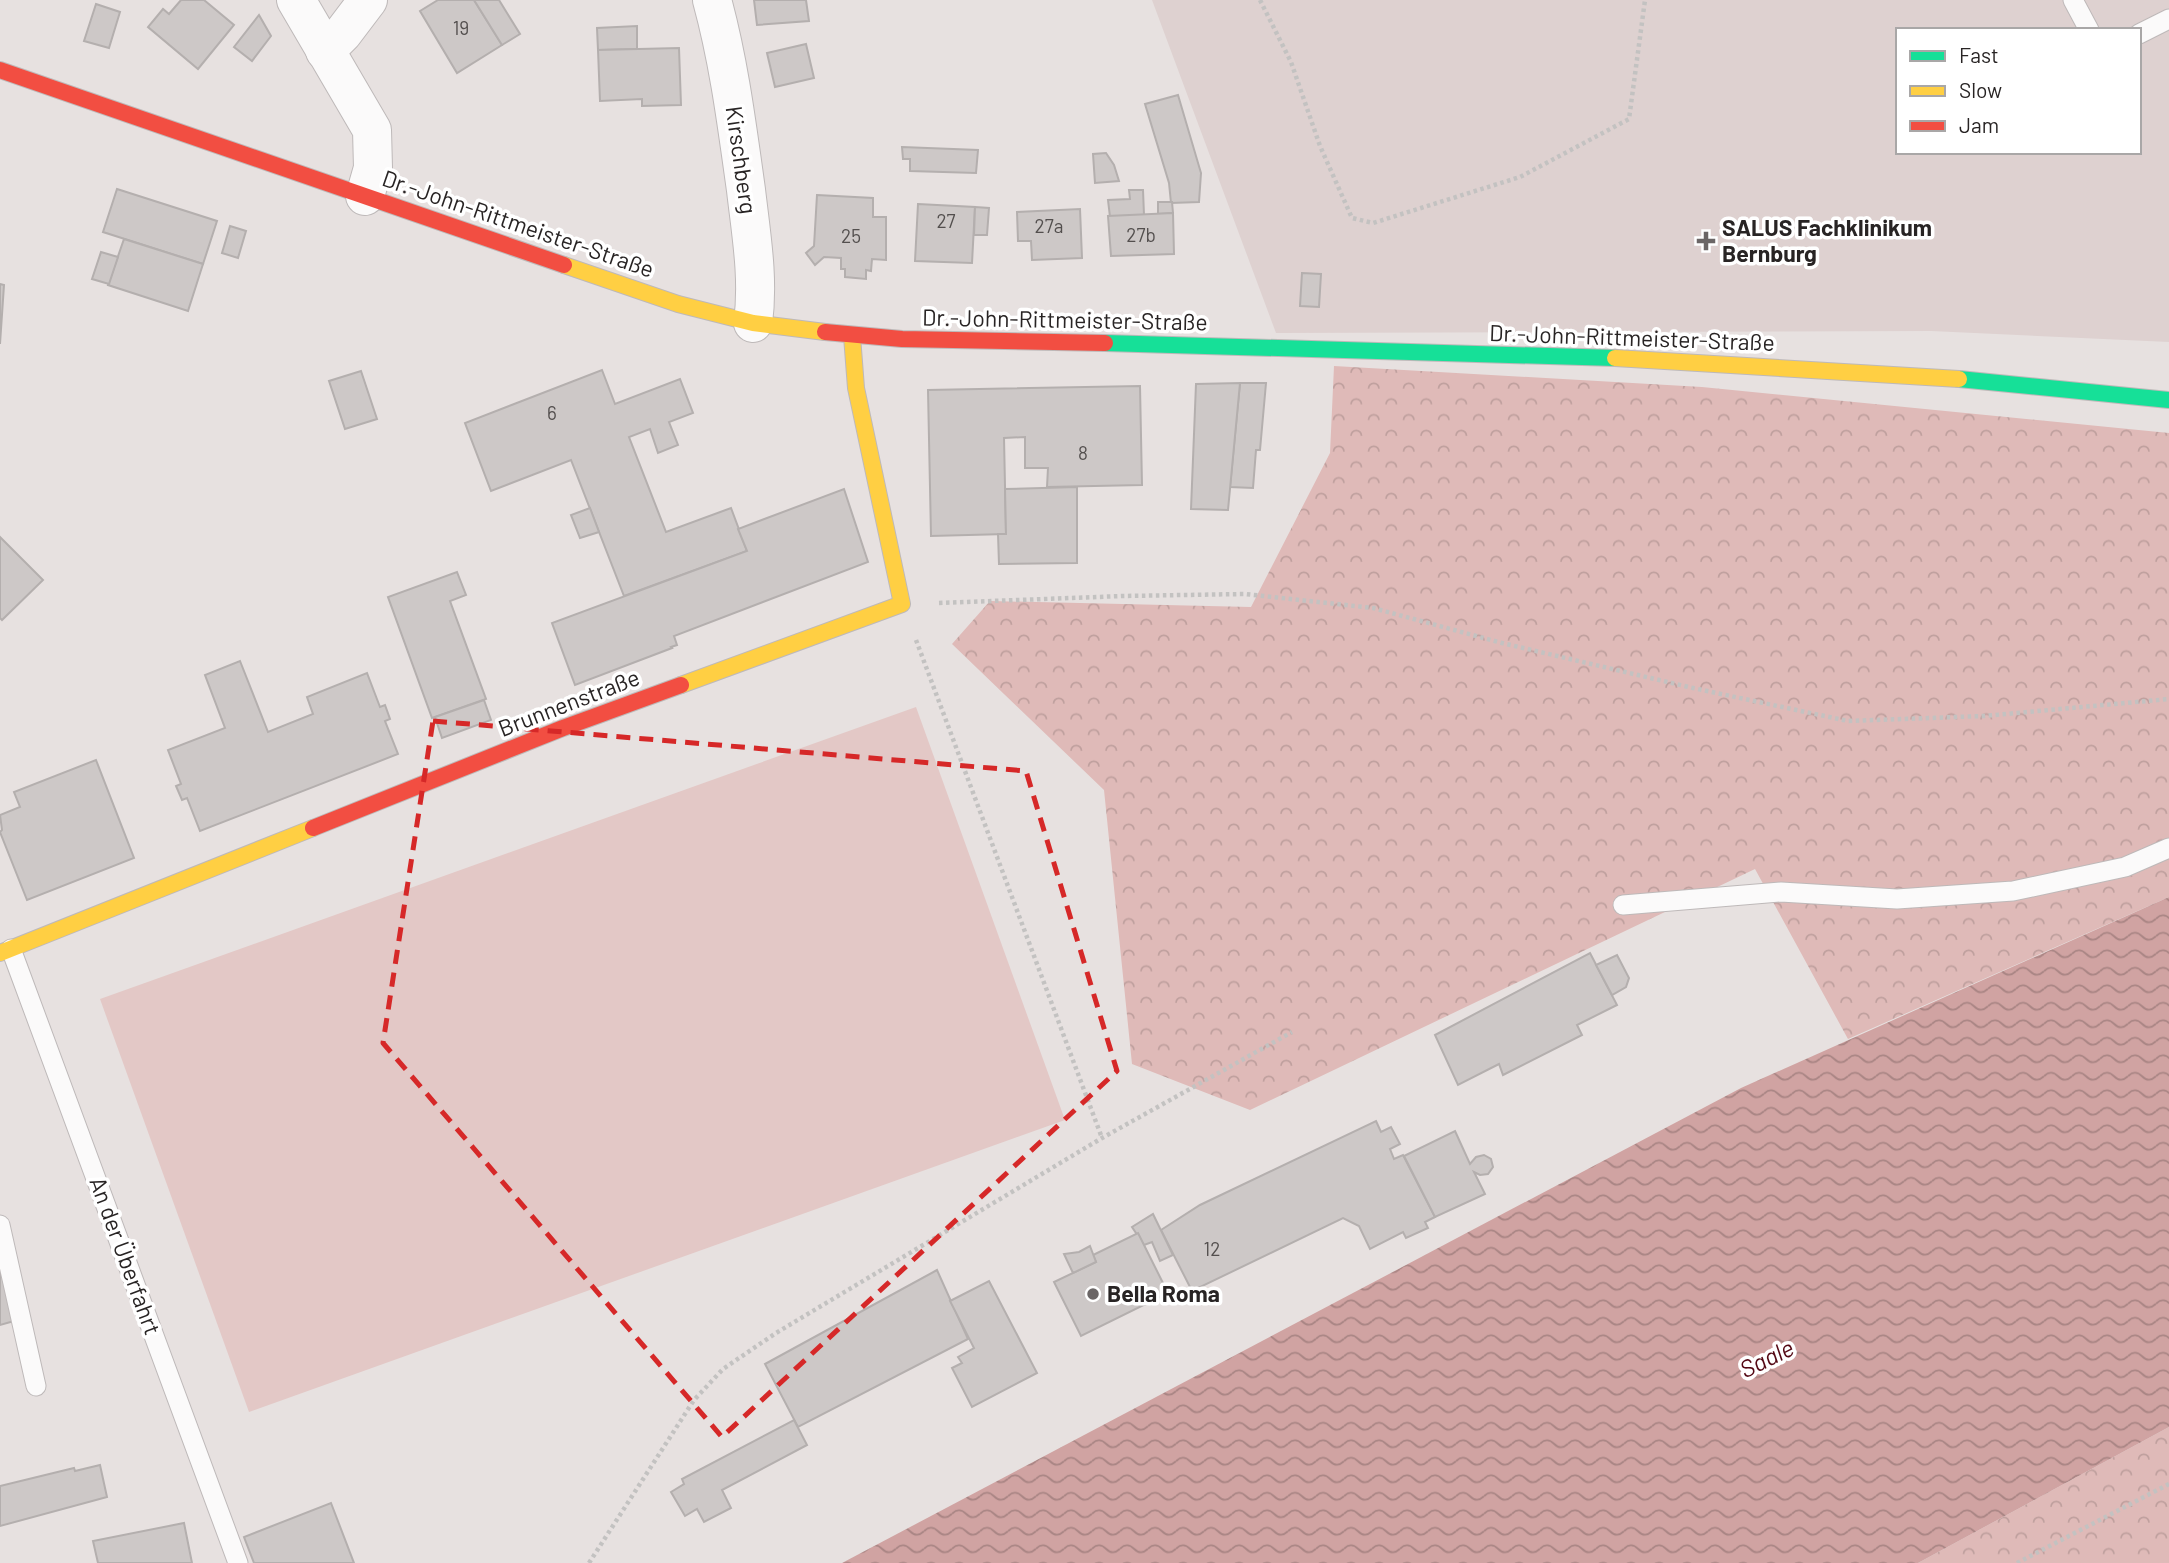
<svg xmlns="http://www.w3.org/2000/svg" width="2169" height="1563" font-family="Barlow,sans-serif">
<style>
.built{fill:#ded1d0;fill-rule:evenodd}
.grass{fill:#e3c8c6}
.forest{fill:url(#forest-crowns)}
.water{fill:url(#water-waves)}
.building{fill:#cdc8c7;stroke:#b4afae;stroke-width:2}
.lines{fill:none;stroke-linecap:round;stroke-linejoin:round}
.lane-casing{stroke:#beb9b9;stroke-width:21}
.street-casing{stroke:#beb9b9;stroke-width:40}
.fast-casing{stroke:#beb9b9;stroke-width:18}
.slow-casing{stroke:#beb9b9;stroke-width:18}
.jam-casing{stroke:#beb9b9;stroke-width:18}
.path{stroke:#c3c2c1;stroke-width:4.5;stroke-dasharray:3.5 3.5;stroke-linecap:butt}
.lane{stroke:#fbfafa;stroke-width:19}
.street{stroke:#fbfafa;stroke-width:38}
.fast{stroke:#16e098;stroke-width:16}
.slow{stroke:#ffcf43;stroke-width:16}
.jam{stroke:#f24e42;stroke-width:16}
.marked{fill:none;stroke:#d62828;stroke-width:5;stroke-dasharray:14 9;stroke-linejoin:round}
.poi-dot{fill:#6b6666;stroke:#fff;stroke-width:2.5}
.labels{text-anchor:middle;stroke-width:7;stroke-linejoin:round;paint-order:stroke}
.number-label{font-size:19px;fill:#534f4e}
.street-label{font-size:23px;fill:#282424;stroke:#fff}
.poi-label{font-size:23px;font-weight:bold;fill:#282424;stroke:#fff;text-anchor:start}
.water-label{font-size:24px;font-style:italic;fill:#530713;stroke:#fff}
</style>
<defs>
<pattern id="forest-crowns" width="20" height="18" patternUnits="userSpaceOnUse" patternTransform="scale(1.75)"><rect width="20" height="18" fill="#dfbab8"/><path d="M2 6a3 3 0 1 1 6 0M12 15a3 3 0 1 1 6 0" fill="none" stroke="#bfa09e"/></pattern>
<pattern id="water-waves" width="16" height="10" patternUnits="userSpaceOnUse" patternTransform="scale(1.75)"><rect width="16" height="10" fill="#d0a3a2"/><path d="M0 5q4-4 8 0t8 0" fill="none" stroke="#a98584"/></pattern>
</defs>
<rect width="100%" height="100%" fill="#e7e1e0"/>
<path class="built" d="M1152,0H2169V342L1931,331L1276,333ZM1898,30H2139V152H1898Z"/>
<polygon class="grass" points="916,707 1065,1120 249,1412 100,999"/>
<g class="forest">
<polygon points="1334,366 1702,387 2169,433 2169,897 1848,1039 1755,869 1250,1110 1132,1064 1104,790 952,644 990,601 1251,607 1330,453"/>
<polygon points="2169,1427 2169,1563 1918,1563"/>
</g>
<polygon class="water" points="2169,897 2169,1427 1918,1563 842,1563 1741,1088"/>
<g class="building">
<polygon points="181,0 204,0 234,25 198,69 148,27 163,9 169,14"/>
<polygon points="438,0 474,0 502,45 457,73 420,11"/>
<polygon points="474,0 499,0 520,34 502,45"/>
<polygon points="754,0 806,0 809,21 757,25"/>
<polygon points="96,4 120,12 109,48 84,41"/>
<polygon points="259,15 271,36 252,61 234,47"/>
<polygon points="637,26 637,49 598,50 597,28"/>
<polygon points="806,44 814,78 775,87 767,53"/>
<polygon points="679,48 681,105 642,106 642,99 600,101 598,50"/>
<polygon points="1178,95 1201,173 1199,202 1171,203 1169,183 1145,104"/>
<polygon points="902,147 978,150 976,173 910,171 910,159 903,159"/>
<polygon points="1106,153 1114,165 1119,181 1095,183 1093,154"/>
<polygon points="117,189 217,221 203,264 103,232"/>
<polygon points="1129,190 1143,190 1144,215 1110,217 1108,200 1130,199"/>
<polygon points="817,195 873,198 873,217 886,217 886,260 872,259 871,271 866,270 866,279 845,277 845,269 841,269 841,258 824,257 815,265 806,253 814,246"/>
<polygon points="1158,202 1172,202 1173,213 1158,214"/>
<polygon points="918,204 975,207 972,263 915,261"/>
<polygon points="975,207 989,208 987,235 974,235"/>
<polygon points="1080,209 1082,258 1032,260 1031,241 1018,241 1017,212"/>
<polygon points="1173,213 1174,254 1111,256 1108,216"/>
<polygon points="230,226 246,231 238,258 222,253"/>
<polygon points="124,239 203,264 188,311 108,285"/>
<polygon points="101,252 118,257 109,284 92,279"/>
<polygon points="1302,273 1321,274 1319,307 1300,306"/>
<polygon points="0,284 4,285 0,344"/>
<polygon points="602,370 615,404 680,379 693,413 669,422 678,445 658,453 650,429 629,437 666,532 731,508 747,551 624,596 571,460 491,491 465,423"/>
<polygon points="361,371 377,419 345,429 329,381"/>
<polygon points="1240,383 1266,383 1260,450 1256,450 1253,488 1230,487"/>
<polygon points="1240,383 1228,510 1191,509 1196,384"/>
<polygon points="1140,386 1142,485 1047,487 1048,468 1025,468 1025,437 1004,438 1006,534 931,536 928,390"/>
<polygon points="1077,487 1077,563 999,564 998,534 1006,534 1005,489"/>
<polygon points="844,489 868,562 674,636 677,645 671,647 672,648 575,685 552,623 747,551 738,529"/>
<polygon points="590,508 599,532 580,538 571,515"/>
<polygon points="0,537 43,580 2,620 0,618"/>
<polygon points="457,572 466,595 450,601 486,699 432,718 388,597"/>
<polygon points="240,661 268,732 313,714 307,697 367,673 380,707 385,705 390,719 385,721 398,754 200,831 187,798 182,800 176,786 181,784 168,750 225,728 205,675"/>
<polygon points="484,700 491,720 442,738 435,717"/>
<polygon points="96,760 134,858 27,900 0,832 2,830 0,815 20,807 14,792"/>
<polygon points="1590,953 1617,1005 1577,1025 1582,1035 1503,1075 1499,1064 1458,1085 1435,1035"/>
<polygon points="1617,955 1629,978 1626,987 1612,995 1596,965"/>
<polygon points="1376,1121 1381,1132 1391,1127 1400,1144 1390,1149 1394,1159 1403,1155 1435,1217 1425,1222 1428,1228 1406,1238 1403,1232 1370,1249 1359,1226 1343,1218 1192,1291 1161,1230 1200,1205"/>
<polygon points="1455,1131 1470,1164 1476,1157 1484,1155 1491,1159 1493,1167 1488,1174 1480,1175 1474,1172 1485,1194 1435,1217 1404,1156"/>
<polygon points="1153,1214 1173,1255 1160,1261 1152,1242 1144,1245 1132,1227"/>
<polygon points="1138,1233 1168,1293 1081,1336 1054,1282 1096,1262 1093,1255"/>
<polygon points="1090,1246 1096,1262 1073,1273 1064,1254 1079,1252"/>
<polygon points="0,1266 14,1321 0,1325"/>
<polygon points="937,1270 968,1339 798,1427 765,1364"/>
<polygon points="989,1281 1037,1373 972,1407 952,1368 962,1363 958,1357 974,1348 950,1301"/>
<polygon points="794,1420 807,1445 722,1490 731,1508 704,1522 697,1509 685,1516 671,1492 684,1484 682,1479"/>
<polygon points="100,1465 107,1497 0,1526 0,1486 74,1468 75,1471"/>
<polygon points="331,1503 354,1563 254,1563 244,1537"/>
<polygon points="184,1523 192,1563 98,1563 93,1541"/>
</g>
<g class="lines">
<g class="lane-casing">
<g id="lane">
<polyline points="2073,0 2089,30"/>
<polyline points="2139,34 2169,19"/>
<polyline points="1623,905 1781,892 1897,899 2013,891 2125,867 2169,848"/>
<polyline points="11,949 238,1563"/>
<polyline points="0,1225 36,1386"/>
</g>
</g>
<g class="street-casing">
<g id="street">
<polyline points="296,0 372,130 373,168 365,196"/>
<path d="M712,0C729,62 737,126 746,190C751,234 759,278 753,323"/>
<polyline points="325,51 343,33 368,0"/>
</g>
</g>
<g class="fast-casing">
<g id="fast">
<polyline points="1105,343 1615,358"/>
<polyline points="1959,379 2169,400"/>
</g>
</g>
<g class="slow-casing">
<g id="slow">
<polyline points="564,265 678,304 753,323 825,332"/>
<polyline points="1615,358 1959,379"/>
<polyline points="681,685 902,604 856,388 852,336"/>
<polyline points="0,953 313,828"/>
</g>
</g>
<g class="jam-casing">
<g id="jam">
<polyline points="0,70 564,265"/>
<polyline points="825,332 902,339 1105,343"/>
<polyline points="313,828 563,728 681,685"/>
</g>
</g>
<g class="path">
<polyline points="1260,0 1291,62 1320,146 1352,218 1373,223 1520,177 1629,119 1645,0"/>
<polyline points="939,603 1123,596 1245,594 1373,608 1502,643 1693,688 1848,721 1984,716 2169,699"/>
<polyline points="916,640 1102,1138"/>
<polyline points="589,1563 694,1400 723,1369 776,1333 1102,1138 1292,1032"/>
<polyline points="2017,1563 2169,1484"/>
</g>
<use href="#lane" class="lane"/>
<use href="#street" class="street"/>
<use href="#fast" class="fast"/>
<use href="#slow" class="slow"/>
<use href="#jam" class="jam"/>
</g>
<path class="marked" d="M433,721L1026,771L1117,1071L722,1437L383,1043Z"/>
<g class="poi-dot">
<path d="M1702.5 230.5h7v7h7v7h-7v7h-7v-7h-7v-7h7z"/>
<circle cx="1093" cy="1294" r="7"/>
</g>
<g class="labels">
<g class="number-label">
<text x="461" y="35">19</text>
<text x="946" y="228">27</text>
<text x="1049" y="233">27a</text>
<text x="1141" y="242">27b</text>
<text x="851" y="243">25</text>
<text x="552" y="420">6</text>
<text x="1083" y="460">8</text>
<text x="1212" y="1256">12</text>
</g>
<g class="street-label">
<text transform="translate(741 160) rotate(82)" y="8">Kirschberg</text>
<text transform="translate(518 224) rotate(19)" y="8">Dr.-John-Rittmeister-Straße</text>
<text transform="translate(1065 320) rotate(1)" y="8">Dr.-John-Rittmeister-Straße</text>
<text transform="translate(1632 338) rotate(2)" y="8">Dr.-John-Rittmeister-Straße</text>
<text transform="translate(569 703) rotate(-21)" y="8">Brunnenstraße</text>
<text transform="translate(125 1256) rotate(70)" y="8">An der Überfahrt</text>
</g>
<g class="poi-label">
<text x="1722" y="236">SALUS Fachklinikum<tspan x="1722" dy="26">Bernburg</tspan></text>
<text x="1107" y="1302">Bella Roma</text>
</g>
<g class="water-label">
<text transform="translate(1767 1359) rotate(-26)" y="8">Saale</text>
</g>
</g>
<rect x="1896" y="28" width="245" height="126" fill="#ffffff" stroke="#a9a7a7" stroke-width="2"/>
<rect x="1910" y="51" width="35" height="10" fill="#16e098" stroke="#a9a7a7" stroke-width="2"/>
<text x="1959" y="63" font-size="21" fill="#282424">Fast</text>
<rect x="1910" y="86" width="35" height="10" fill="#ffcf43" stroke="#a9a7a7" stroke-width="2"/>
<text x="1959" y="98" font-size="21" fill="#282424">Slow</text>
<rect x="1910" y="121" width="35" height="10" fill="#f24e42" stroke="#a9a7a7" stroke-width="2"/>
<text x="1959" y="133" font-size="21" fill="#282424">Jam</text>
</svg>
